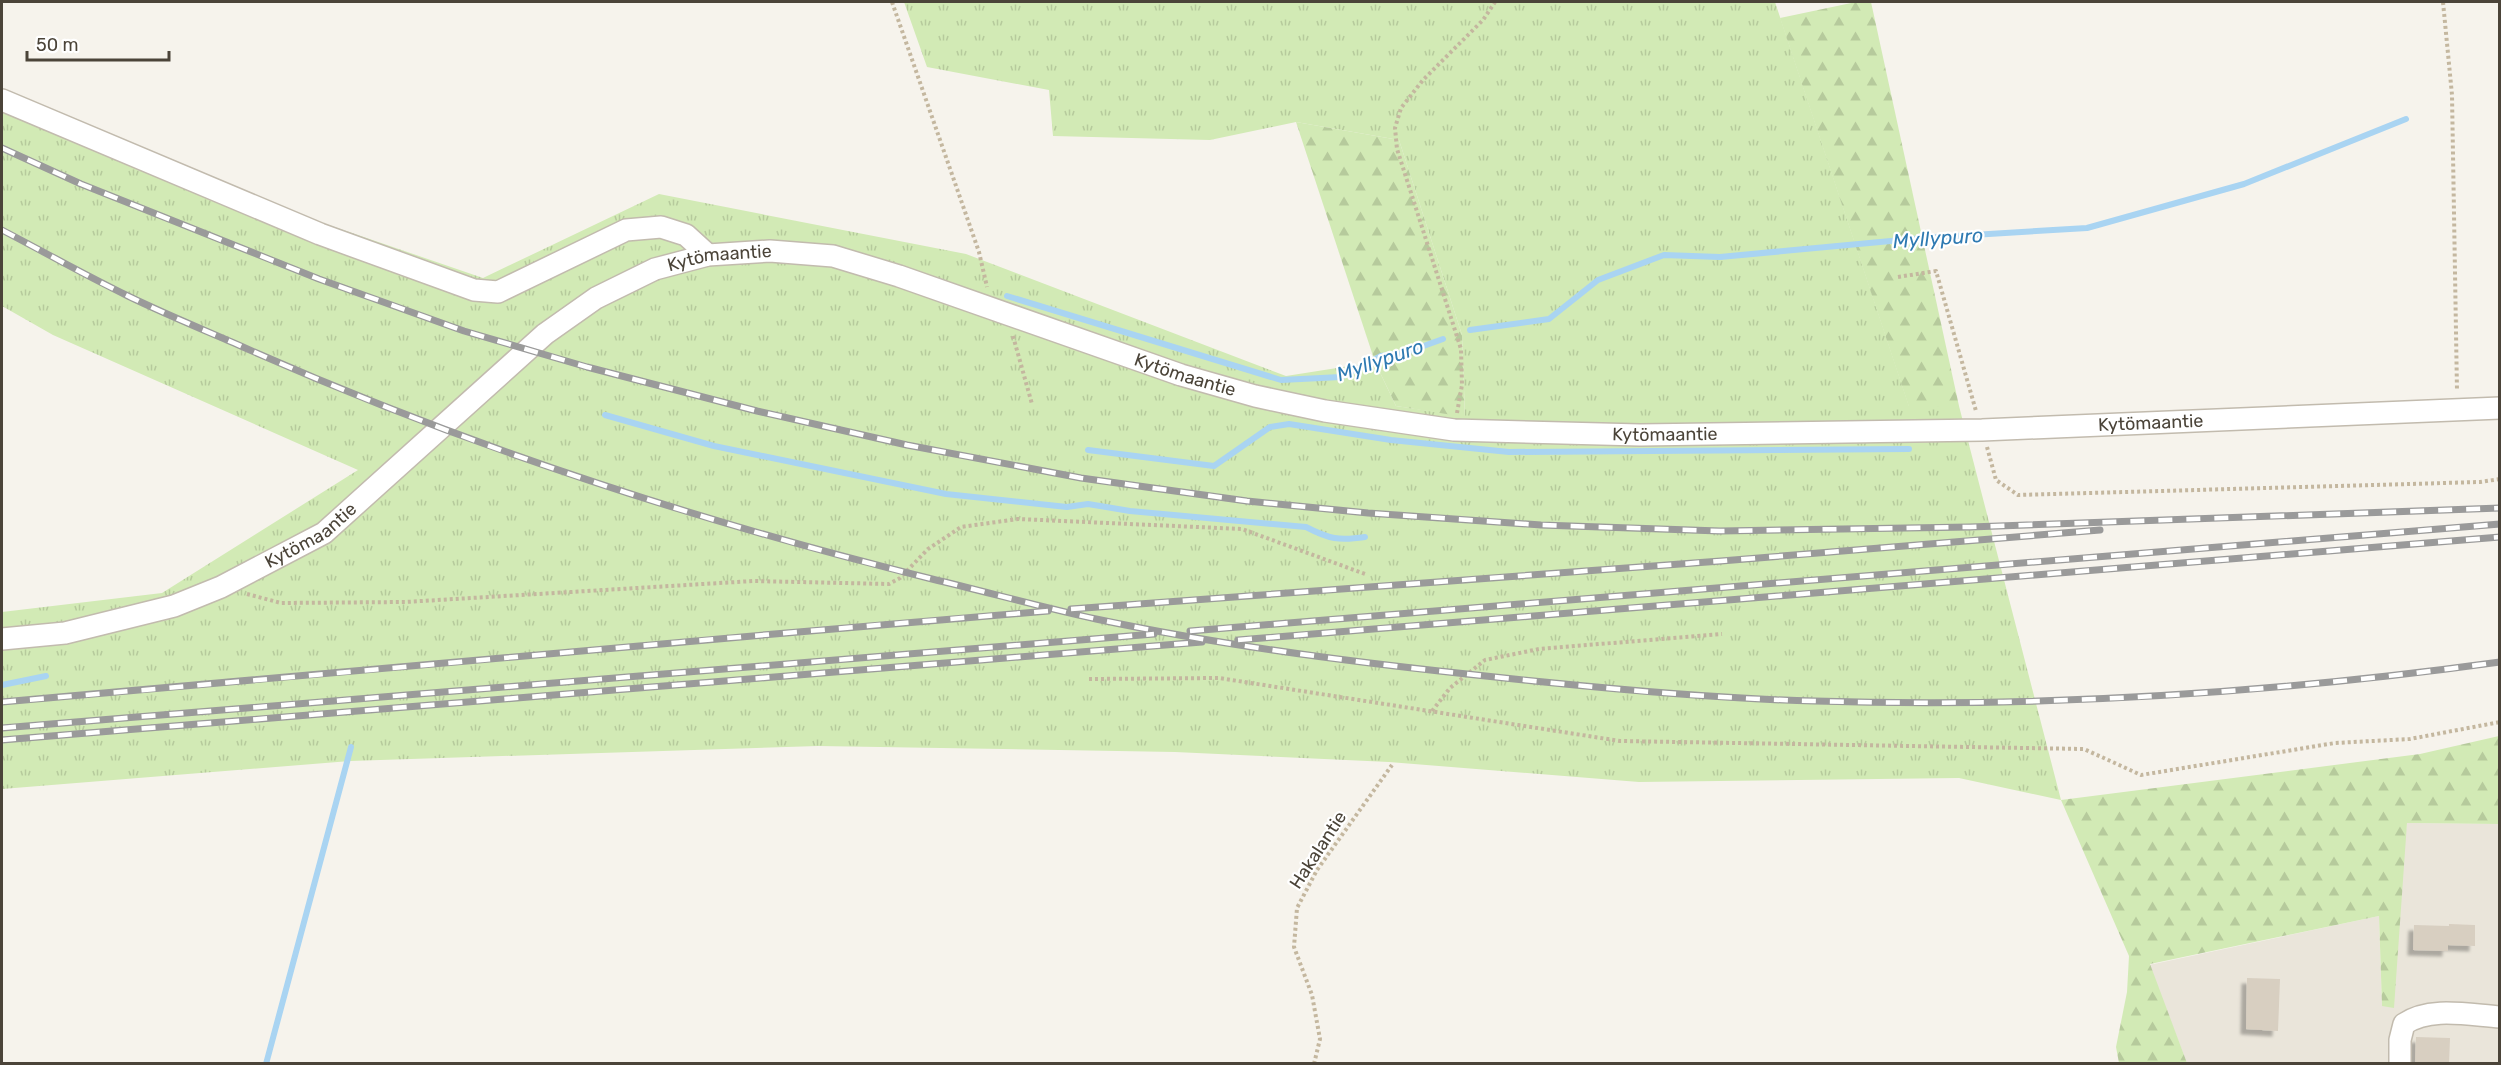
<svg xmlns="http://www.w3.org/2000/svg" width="2501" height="1065" font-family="Rubik,sans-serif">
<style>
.residential{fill:#eae5da}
.grass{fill:url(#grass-tufts)}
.forest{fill:url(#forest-firs)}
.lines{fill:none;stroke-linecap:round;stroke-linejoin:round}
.stream{stroke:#a9d4f2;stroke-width:6}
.building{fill:#d8cfc1;filter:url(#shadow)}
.minor-casing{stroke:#c2bbae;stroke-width:24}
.path{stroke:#c4b79f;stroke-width:4;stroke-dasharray:3 3;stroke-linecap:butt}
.minor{stroke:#fff;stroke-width:21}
.rail-casing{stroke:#9a9a9a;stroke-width:7}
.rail{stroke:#fff;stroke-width:4.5;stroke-dasharray:14;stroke-linecap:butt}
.labels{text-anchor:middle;stroke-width:4.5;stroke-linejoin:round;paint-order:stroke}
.street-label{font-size:18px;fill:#4b4439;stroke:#fff}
.water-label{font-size:20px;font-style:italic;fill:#2e7ab2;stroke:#fff}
</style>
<defs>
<pattern id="grass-tufts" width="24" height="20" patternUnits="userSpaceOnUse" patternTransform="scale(1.5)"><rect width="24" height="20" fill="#d2eab5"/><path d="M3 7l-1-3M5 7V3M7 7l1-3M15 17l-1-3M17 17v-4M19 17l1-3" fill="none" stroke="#b6ca9c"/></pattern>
<pattern id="forest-firs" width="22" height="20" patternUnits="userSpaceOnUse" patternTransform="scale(1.5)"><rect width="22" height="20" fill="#d2eab5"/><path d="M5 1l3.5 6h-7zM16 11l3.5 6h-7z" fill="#b6ca9c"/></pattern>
<filter id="shadow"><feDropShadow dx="-5.5" dy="5.5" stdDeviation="1.5" flood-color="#0004"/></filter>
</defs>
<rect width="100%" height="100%" fill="#f6f3ec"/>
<polygon class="residential" points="2407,823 2499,824 2499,1063 2187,1063 2149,965 2379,916 2382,1006"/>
<polygon class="grass" points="904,2 1775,2 1909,406 1959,406 2061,800 1959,778 1639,782 1389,762 1175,752 818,746 350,761 2,789 2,612 162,593 358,470 53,335 2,306 2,90 323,223 483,278 659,194 966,254 1286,376 1375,362 1396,406 1465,416 1462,335 1399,140 1296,122 1210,140 1053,136 1049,90 927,67"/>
<g class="forest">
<polygon points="1856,2 1871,2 1959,406 1909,407 1780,18"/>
<polygon points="1296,122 1399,140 1462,335 1465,417 1396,406 1375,362"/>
<polygon points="2499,736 2499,824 2407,823 2394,1008 2382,1006 2379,916 2150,964 2187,1063 2119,1063 2116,1047 2127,992 2129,956 2061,800 2420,754"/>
</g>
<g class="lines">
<g class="stream">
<polyline points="1007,296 1281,380 1341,377 1381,356 1404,353 1443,339"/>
<polyline points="1470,330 1549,319 1598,280 1664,255 1720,257 1923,238 2087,228 2244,184 2406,119"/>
<path d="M605,415L714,446L946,494L1067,507L1088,504L1130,511L1306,527C1329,539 1339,541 1365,537"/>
<polyline points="1088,450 1214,466 1270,427 1289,424 1391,440 1509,452 1909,449"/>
<polyline points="2,685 46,676"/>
<polyline points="266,1064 351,747"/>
</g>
</g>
<g class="building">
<polygon points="2449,924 2475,925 2475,946 2448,945 2448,951 2413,950 2414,925 2449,926"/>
<polygon points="2247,978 2280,979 2278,1031 2246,1029"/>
<polygon points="2416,1037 2450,1038 2449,1064 2415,1064"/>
</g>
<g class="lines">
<g class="minor-casing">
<g id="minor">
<polyline points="2,100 320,234 474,290 498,292 626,230 661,227 686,235 708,255"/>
<path id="s1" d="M2,639L65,633L174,606L221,587L324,533L545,334L596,298L655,269L708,255L770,251L833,256L899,276L1181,375L1255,396L1325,411L1454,430L1640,435L1982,430L2500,408"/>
<path d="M2400,1064V1040L2404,1024C2430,1006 2469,1015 2500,1017"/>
</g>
</g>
<g class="path">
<polyline points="892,2 979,252 987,287"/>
<polyline points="2443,2 2452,95 2457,391"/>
<polyline points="1898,277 1936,271 1976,411"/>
<polyline points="1013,336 1032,404"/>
<polyline points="1457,413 1462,385 1461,349 1397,149 1395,128 1401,108 1423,80 1483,20 1495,2"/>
<polyline points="1987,447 1996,480 2018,495 2480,482 2500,479"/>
<polyline points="247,594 281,603 405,602 753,581 889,584 900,578 928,549 961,527 1018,519 1242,529 1365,574"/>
<polyline points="1089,679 1219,678 1620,741 2084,749 2141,775 2335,743 2410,739 2500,722"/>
<polyline points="1432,711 1450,688 1485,660 1539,649 1722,634"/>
<polyline points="1314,1064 1320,1039 1312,995 1294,947 1297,908 1317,870 1392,765"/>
</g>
<use href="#minor" class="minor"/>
<g class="rail-casing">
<g id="rail">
<polyline points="2,148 81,184 319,279 464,331 587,367 757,411 907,445 1081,478 1247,501 1368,513 1541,525 1720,531 1970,527 2500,508"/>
<path d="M2,230C44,252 85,275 128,296C163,313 199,328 234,343C460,444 693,520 932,579C987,592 1041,607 1096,619C1243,650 1394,667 1544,682C1634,691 1725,699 1815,701C2044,708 2273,693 2500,662"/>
<polyline points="1071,609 1721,561 2100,530"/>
<polyline points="1190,631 2500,524"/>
<polyline points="1238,640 2500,537"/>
<path d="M2,702C350,673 699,639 1048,611"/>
<polyline points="2,728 1154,634"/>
<polyline points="2,740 1202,642"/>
</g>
</g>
<use href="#rail" class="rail"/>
</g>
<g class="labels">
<g class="street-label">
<text dy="6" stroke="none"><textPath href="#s1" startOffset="834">Kytömaantie</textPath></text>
<text dy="6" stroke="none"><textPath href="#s1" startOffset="1320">Kytömaantie</textPath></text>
<text dy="6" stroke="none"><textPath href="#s1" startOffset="2292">Kytömaantie</textPath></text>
<text dy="6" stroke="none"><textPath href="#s1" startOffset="1806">Kytömaantie</textPath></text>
<text dy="6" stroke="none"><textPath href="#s1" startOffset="330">Kytömaantie</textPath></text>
<text transform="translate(1318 850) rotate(-57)" y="6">Hakalantie</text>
</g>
<g class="water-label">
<text transform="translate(1938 238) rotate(-4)" y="7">Myllypuro</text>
<text transform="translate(1380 360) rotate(-19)" y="7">Myllypuro</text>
</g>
</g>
<rect width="2501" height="1065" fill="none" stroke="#4b4439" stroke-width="6"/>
<path d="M27 51v9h142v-9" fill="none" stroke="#4b4439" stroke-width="3"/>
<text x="36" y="51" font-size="18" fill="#4b4439" stroke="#ffffff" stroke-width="4.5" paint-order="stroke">50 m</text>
</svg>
